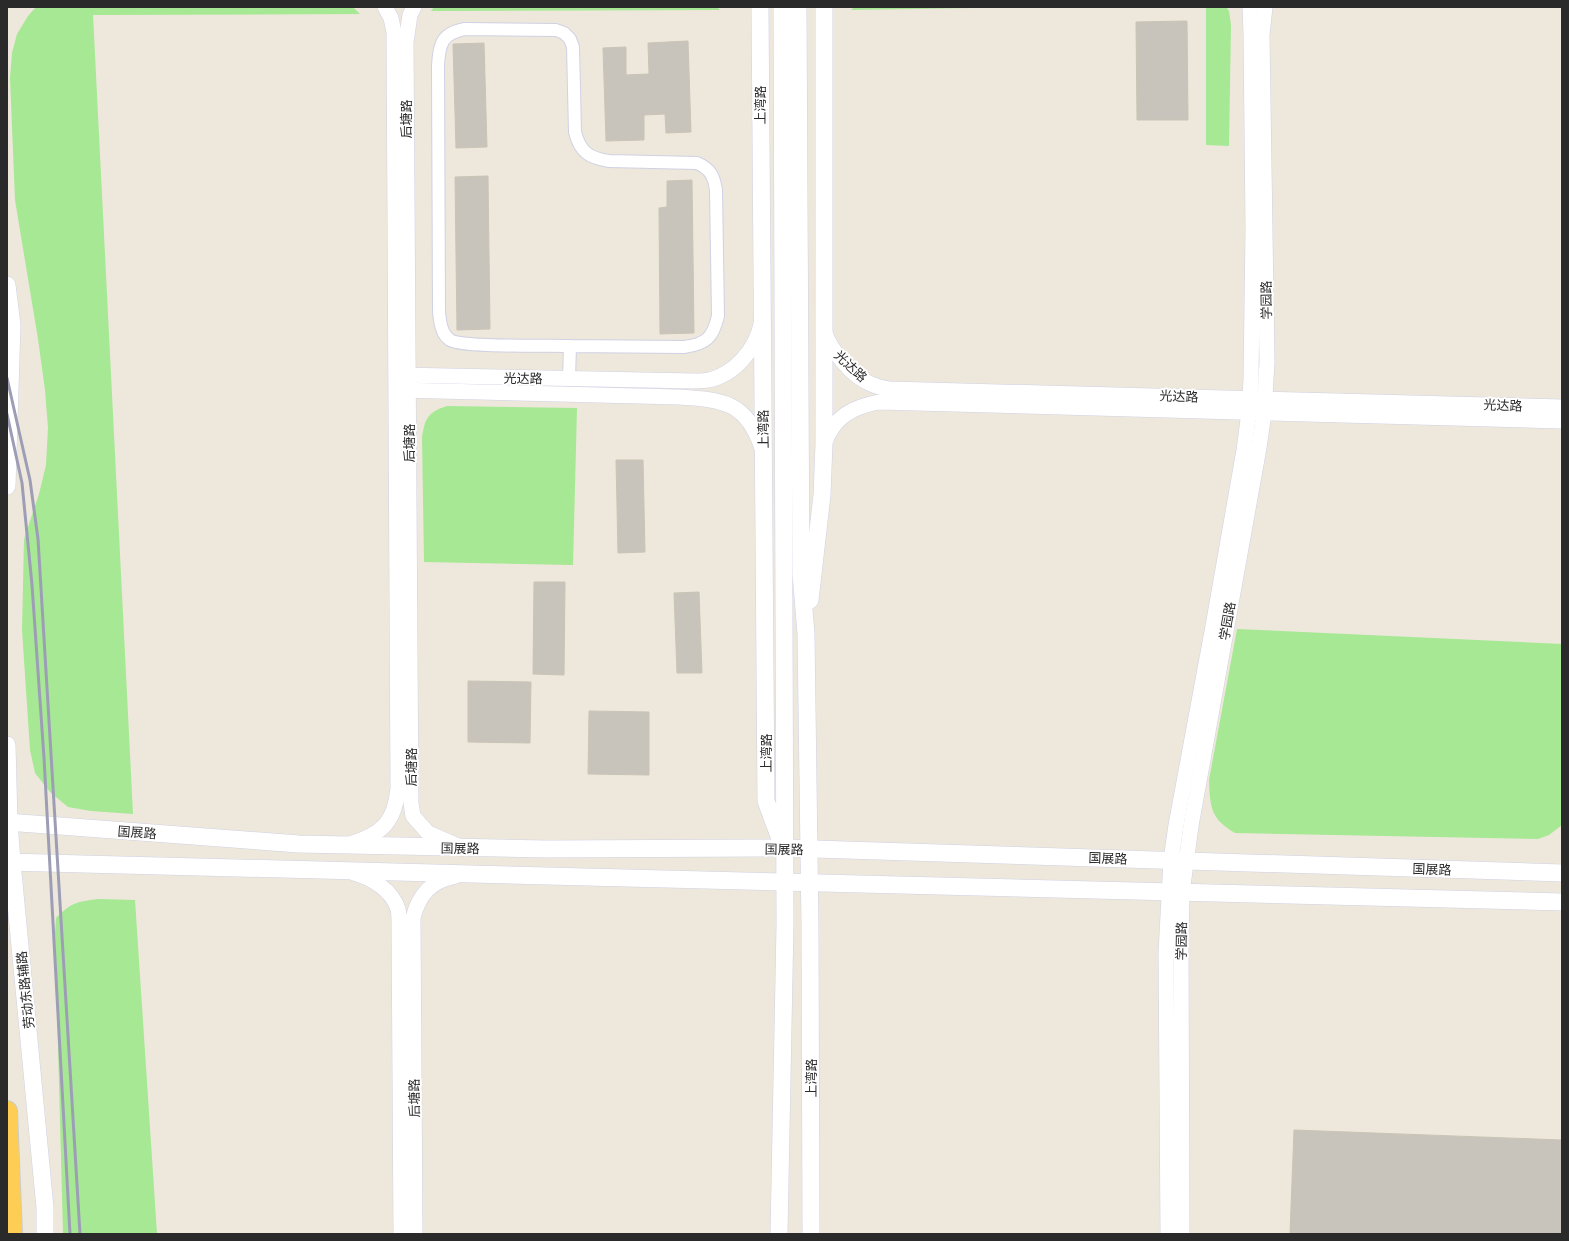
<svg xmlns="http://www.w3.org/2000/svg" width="1569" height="1241" font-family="Barlow,'Noto Sans SC',sans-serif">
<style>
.green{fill:#a6e893}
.building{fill:#c9c4bb;stroke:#c9c4b5}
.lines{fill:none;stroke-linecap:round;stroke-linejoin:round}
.minor-casing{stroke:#d0d1e4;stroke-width:14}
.tertiary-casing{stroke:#d0d1e4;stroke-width:16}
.secondary-casing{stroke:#d0d1e4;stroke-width:18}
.trunk-casing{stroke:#ccc;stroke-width:22}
.minor{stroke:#fff;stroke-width:12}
.tertiary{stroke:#fff;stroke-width:15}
.secondary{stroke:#fff;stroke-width:17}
.trunk{stroke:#fdce53;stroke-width:20}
.rail{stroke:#9d9eb6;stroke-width:3}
.labels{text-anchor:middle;stroke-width:4;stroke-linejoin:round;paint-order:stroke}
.street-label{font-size:13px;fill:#2a2a2a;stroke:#fff}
</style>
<rect width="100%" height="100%" fill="#ede8db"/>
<g class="green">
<polygon points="36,7 353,7 360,14 93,15 133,814 91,811 68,807 50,792 35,773 30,750 22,630 24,539 39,494 46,465 48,428 45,390 38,339 15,200 10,78 12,53 17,34 28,16"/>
<polygon points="434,7 717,7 720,10 431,11"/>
<polygon points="854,7 1026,7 851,10"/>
<polygon points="1206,7 1226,7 1229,11 1231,25 1229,146 1206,145"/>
<path d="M447,406L577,408L573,565L424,562L422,437C425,418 428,412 447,406Z"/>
<path d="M1237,629L1562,644V825L1549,835L1538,839L1235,833C1211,819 1210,808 1209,780Z"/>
<path d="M98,899L135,900L157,1234H63L55,933L56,918C72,902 77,902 98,899Z"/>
</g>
<g class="building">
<polygon points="1187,21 1188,120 1137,120 1136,22"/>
<polygon points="688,41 691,132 666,133 665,114 644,115 644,140 606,141 603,48 626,47 626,75 649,74 648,43"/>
<polygon points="484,43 487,147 456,148 453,44"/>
<polygon points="488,176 490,329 457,330 455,177"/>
<polygon points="692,180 694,333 660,334 659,208 667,207 667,181"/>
<polygon points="616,460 643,460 645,552 618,553"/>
<polygon points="534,582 565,582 564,675 533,674"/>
<polygon points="699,592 702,673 677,673 674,593"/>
<polygon points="468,681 531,682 530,743 468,742"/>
<polygon points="589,711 649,712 649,775 588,774"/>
<polygon points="1294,1130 1562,1140 1562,1234 1290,1234"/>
</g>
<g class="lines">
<g class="minor-casing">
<path id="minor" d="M569,379L570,346L684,347C707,344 713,337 718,316L716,190C714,177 711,169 697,163L609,161C589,158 580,152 575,132L573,47L570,39L564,33L556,30L465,29C442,33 439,44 438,66L439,312C440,321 441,334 450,340C463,348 550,345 570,346"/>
</g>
<g class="tertiary-casing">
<g id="tertiary">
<polyline points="414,7 410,15 406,42 411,803 413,816 428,833 458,846"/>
<path d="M824,331C831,350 851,376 871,384C877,387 884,388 890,389L1562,407"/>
<path d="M399,375L693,381C699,381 704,381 709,380C735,374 756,349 761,324"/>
<path d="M398,390L678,397C723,400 746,401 762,448"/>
<path d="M824,444C834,417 852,407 879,402L1562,421"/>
<path d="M350,844C382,834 395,822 398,788L394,32L391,18L385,7"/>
<path d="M354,873C372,878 392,890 398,909C399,913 399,918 399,922L401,1234"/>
<path d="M415,1234L413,918C419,894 432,880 456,876"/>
<polyline points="1168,1234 1166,953 1171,860 1176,825 1213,626 1244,450 1249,412 1251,379 1253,227 1251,35 1250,7"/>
<polyline points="1182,1234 1181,939 1182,893 1191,826 1259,448 1264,413 1267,362 1262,35 1265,7"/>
</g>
</g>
<g class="secondary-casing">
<g id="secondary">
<polyline points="760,7 766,801 779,836"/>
<polyline points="798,7 801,573 806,634 810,926 811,1234"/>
<polyline points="7,285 12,325 7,486"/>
<polyline points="810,600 822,495 824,444 824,7"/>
<polyline points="7,745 9,822 12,862 45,1208 45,1234"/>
<polyline points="7,822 299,844 546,849 784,848 1562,873"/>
<polyline points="7,862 1562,902"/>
<polyline points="779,1234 785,925 782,7"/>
</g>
</g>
<g class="trunk-casing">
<polyline id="trunk" points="7,1111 12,1234"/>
</g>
<use href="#minor" class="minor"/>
<use href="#tertiary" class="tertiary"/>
<use href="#secondary" class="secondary"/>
<use href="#trunk" class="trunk"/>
<g class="rail">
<polyline points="7,378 30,480 38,539 80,1234"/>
<polyline points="7,414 22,483 32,585 44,758 70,1234"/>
</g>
</g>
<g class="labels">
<g class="street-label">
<text transform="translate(760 105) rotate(-90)" y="5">上湾路</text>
<text transform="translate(406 119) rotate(-90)" y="5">后塘路</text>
<text transform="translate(1266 300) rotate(-91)" y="5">学园路</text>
<text transform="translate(851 366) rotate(43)" y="5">光达路</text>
<text transform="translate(523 378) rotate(1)" y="5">光达路</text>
<text transform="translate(1179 396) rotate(2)" y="5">光达路</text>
<text transform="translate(1503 405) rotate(2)" y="5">光达路</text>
<text transform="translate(763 429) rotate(-91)" y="5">上湾路</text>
<text transform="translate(409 443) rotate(-90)" y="5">后塘路</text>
<text transform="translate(1227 621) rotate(-80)" y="5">学园路</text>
<text transform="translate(766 753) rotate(-90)" y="5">上湾路</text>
<text transform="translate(411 767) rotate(-90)" y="5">后塘路</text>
<text transform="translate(137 832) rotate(4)" y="5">国展路</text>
<text transform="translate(460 848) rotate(1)" y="5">国展路</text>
<text transform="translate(784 849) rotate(1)" y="5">国展路</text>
<text transform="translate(1108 858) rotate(2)" y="5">国展路</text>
<text transform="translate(1432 869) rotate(2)" y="5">国展路</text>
<text transform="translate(1181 941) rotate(-89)" y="5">学园路</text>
<text transform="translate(25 990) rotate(-96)" y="5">劳动东路辅路</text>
<text transform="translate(811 1078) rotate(-90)" y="5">上湾路</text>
<text transform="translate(414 1098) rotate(-91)" y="5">后塘路</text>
</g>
</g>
<rect width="1569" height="1241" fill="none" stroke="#2a2a2a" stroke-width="16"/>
</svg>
